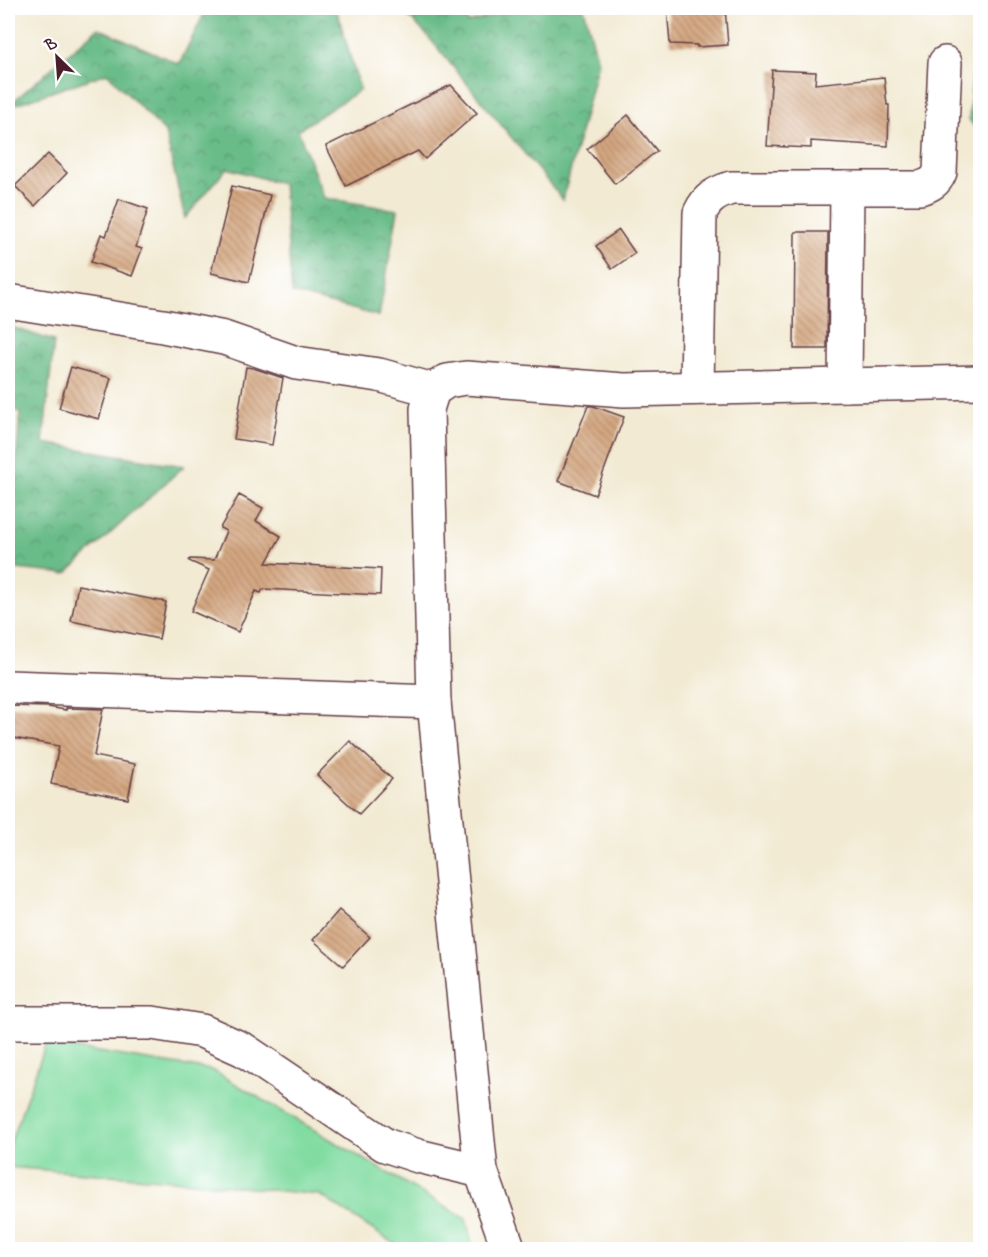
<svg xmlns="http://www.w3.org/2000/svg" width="988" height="1257" font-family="'Indie Flower',sans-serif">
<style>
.green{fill:#82dca2;stroke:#667e66;stroke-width:1.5}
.forest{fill:url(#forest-crowns);stroke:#5a6e5a;stroke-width:1.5}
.building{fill:url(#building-back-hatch)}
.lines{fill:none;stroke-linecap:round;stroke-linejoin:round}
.street-casing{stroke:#633d44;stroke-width:36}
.street{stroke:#fff;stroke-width:33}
</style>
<defs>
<pattern id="forest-crowns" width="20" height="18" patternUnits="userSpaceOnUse" patternTransform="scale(1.5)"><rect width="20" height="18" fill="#69bc88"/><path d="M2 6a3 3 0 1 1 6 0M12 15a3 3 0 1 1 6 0" fill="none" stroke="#58986f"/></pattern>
<pattern id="building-back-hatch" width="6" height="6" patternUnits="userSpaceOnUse" patternTransform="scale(1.5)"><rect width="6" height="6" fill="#d4a781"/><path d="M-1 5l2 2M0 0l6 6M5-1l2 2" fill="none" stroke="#ae876a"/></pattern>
</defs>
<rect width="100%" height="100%" fill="#fff"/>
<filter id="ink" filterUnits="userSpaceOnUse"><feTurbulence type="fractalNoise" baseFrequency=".0167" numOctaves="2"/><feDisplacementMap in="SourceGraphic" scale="12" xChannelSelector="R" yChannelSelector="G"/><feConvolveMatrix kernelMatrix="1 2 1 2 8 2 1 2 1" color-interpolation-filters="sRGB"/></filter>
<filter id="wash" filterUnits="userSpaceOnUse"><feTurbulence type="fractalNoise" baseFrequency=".008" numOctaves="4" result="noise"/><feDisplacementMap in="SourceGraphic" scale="24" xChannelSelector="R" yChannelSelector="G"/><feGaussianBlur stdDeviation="1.35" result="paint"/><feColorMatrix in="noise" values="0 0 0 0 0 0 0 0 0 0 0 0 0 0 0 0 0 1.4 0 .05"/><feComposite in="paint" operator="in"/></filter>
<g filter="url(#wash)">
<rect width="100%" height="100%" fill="#f2ead3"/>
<polygon class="green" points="46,1044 212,1070 466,1219 473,1249 402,1249 320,1195 173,1180 8,1167 8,1149"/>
<g class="forest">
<polygon points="207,8 336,8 360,90 298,130 324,198 398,210 379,316 292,293 283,184 227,168 185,218 165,132 107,73 8,107 8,106 98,28 179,64"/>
<polygon points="400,8 465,8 467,23 523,8 584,8 598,62 563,200 426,34"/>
<polygon points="978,8 980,8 980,135 969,119"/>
<polygon points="8,326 54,341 43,443 184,466 66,574 8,568 20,412 8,409"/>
</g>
<g id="blocks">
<g class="building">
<polygon points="667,8 725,8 728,45 697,47 697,45 670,44"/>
<polygon points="772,70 816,72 815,84 884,77 887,105 889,105 888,146 811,141 811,148 767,146"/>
<polygon points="451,85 477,113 425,159 418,151 346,186 326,146"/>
<polygon points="628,115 657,151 615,184 587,149"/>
<polygon points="48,154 67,173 35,206 15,186"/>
<polygon points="232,186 270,195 249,282 211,273"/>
<polygon points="119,199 148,209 136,247 142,249 132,276 91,262 101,234 106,236"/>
<polygon points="619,230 635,253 612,269 596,246"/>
<polygon points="795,232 828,232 827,349 794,349"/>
<polygon points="71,367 111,378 99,419 59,408"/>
<polygon points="246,367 253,368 283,378 272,445 234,439"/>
<polygon points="588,406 593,406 624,417 595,495 558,481"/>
<polygon points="239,495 263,508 256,521 281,536 266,563 381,569 380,595 263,589 261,593 256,591 238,632 191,611 209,570 189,561 190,559 214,560 226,531 220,528"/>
<polygon points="78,585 166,602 159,639 71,621"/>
<polygon points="8,706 48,707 66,710 66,708 103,709 94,756 135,764 128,799 51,784 59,746 8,737"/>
<polygon points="350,741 392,779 359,814 317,775"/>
<polygon points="339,910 370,937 343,966 313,940"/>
</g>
</g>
</g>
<g filter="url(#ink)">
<use href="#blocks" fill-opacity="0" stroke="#633d44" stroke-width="1.5"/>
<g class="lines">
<g class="street-casing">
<g id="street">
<polyline points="8,301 163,326 224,338 296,363 379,375 433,390 447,381 466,378 624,390 980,382"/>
<polyline points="845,385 847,188"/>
<path d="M697,388L700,213C707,198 716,193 731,188H920C930,185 936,182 940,172L945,63"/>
<polyline points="433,390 427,409 434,702 481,1171 509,1250"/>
<polyline points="8,687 434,702"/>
<polyline points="8,1023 152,1023 202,1031 244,1050 385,1145 418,1156 481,1171"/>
</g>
</g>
<use href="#street" class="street"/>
</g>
</g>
<rect width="988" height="1257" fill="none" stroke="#fff" stroke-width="30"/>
<g transform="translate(57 57) rotate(335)" stroke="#ffffff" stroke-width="4.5" paint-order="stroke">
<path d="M0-4.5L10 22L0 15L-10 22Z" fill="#4a1f2b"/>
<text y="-9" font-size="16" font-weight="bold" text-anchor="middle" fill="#4a1f2b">B</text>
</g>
</svg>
